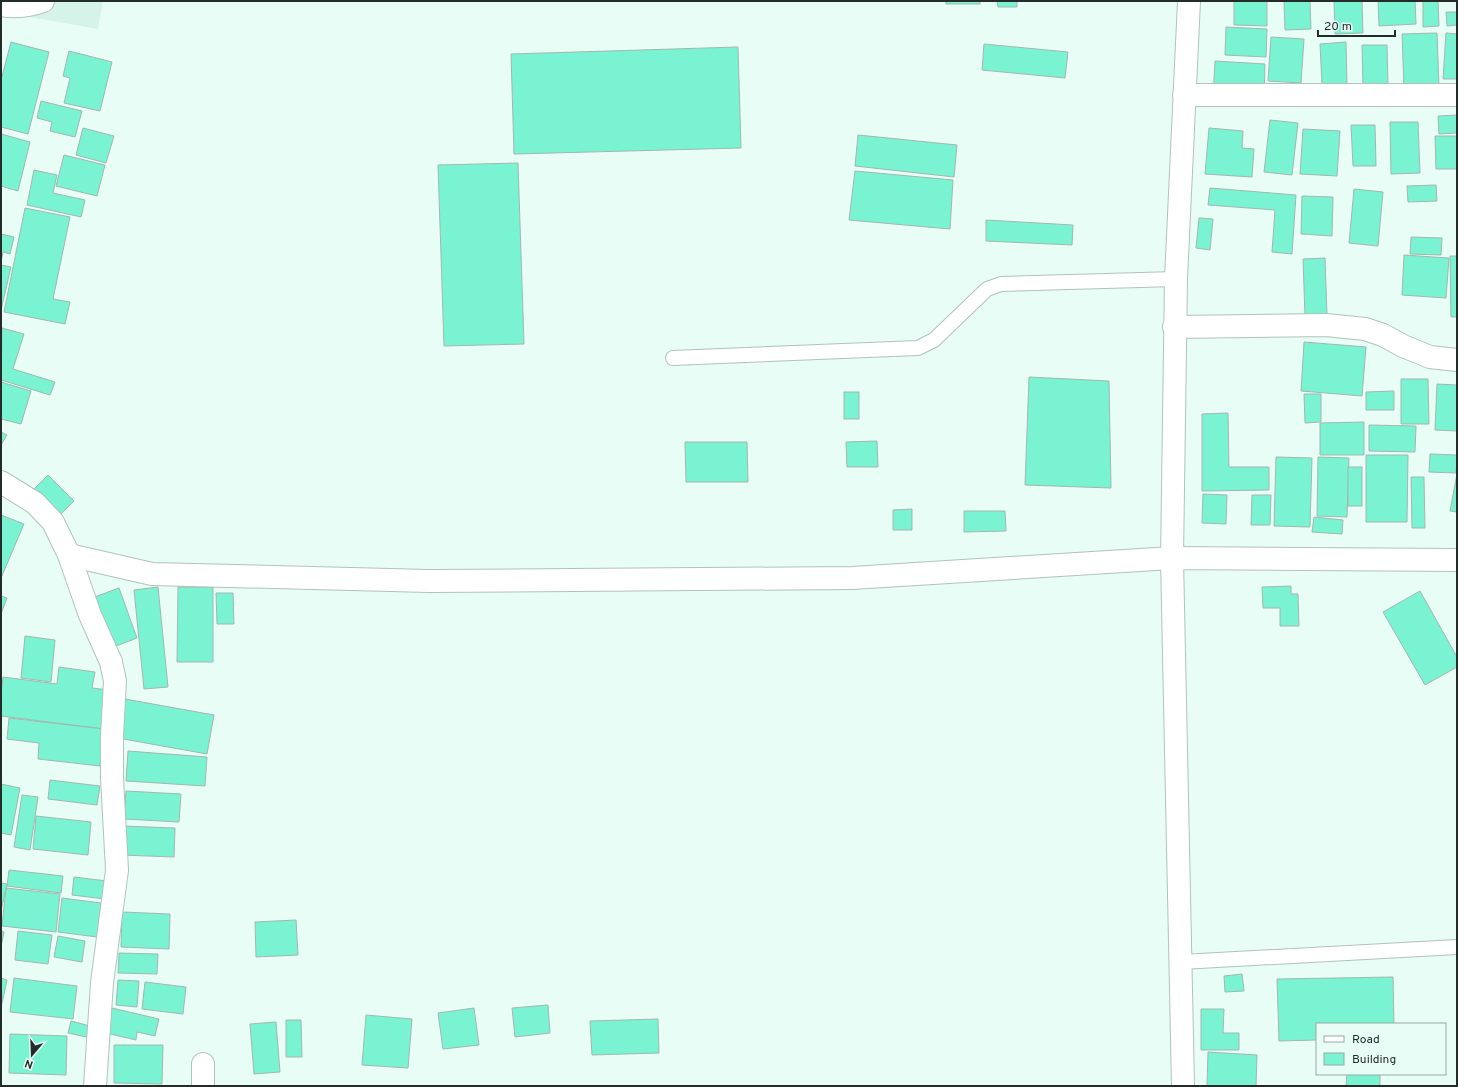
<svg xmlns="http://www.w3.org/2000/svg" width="1458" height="1087" font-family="Overpass,sans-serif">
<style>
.built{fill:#d5f3e9}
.building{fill:#79f3d2;stroke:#a3b7b0}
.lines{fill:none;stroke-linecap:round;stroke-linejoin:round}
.lane-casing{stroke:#afc3bc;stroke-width:16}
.street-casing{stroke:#afc3bc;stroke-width:24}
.lane{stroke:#fff;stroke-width:14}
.street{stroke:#fff;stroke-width:22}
</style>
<rect width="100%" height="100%" fill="#e8fdf6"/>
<polygon class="built" points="1,1 103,1 98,29 1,12"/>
<g class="building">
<rect x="946" y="1" width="34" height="3"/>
<polygon points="997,1 1017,1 1017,7 998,7"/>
<polygon points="1234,1 1267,1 1267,26 1234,25"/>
<polygon points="1284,1 1310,1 1311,29 1285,30"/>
<polygon points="1334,1 1362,1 1363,33 1335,34"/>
<polygon points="1378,1 1415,1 1416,24 1379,26"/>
<polygon points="1423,1 1438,1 1439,26 1423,27"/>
<polygon points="1446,12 1457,12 1457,25 1447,26"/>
<polygon points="1226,27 1267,29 1266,57 1225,55"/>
<polygon points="1437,33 1439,87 1404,88 1402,34"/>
<polygon points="1446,33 1457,34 1457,79 1443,79"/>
<polygon points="1271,37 1304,39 1301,83 1268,81"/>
<polygon points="11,42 49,52 28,134 1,127 1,80"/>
<polygon points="1346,42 1347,85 1322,85 1320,44"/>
<polygon points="984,44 1068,52 1065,78 982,70"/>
<polygon points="1362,45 1387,45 1388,86 1363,86"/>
<polygon points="738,47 741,148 514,154 511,54"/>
<polygon points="69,51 112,62 100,111 64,103 70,78 63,76"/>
<polygon points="1215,61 1265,64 1264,99 1213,96"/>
<polygon points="41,101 82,111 75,137 50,131 52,122 37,118"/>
<polygon points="1457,115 1457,133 1439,134 1438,116"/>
<polygon points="1270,120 1298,123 1292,175 1264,172"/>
<polygon points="1390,122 1418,122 1420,173 1391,174"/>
<polygon points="1351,125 1375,125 1376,166 1353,166"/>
<polygon points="83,128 114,136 106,163 76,155"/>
<polygon points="1209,128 1243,131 1242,148 1254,149 1252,177 1205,174"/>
<polygon points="1303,129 1340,131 1337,176 1300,174"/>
<polygon points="1,134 30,142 18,191 1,186"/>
<polygon points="858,135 957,145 954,177 855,166"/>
<polygon points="1435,136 1457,136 1457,169 1436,169"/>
<polygon points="64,155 105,165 97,196 56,186"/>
<polygon points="518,163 524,344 444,346 438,165"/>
<polygon points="34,170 57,175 53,193 85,200 81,217 27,205"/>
<polygon points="855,171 953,180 950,229 849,220"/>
<polygon points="1436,185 1437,201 1408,202 1407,186"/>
<polygon points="1210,188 1296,195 1292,254 1272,252 1275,210 1208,205"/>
<polygon points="1354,189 1383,192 1378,246 1349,243"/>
<polygon points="1302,196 1333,197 1332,236 1301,234"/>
<polygon points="25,208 70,217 53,299 70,302 65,324 4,312"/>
<polygon points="1199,218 1213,219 1210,250 1196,248"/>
<polygon points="986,220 1073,225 1072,245 986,241"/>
<polygon points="1,234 14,237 10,254 3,252 1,262"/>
<polygon points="1411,237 1442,238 1441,255 1410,254"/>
<polygon points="1404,255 1449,258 1446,298 1402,295"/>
<polygon points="1450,256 1457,256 1457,317 1451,317"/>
<polygon points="1325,258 1327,316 1305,316 1303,259"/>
<polygon points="1,265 11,267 1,310"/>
<polygon points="2,328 24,334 13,369 55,382 50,395 1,380"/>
<polygon points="1304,342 1366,347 1362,396 1301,391"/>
<polygon points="1029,377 1109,381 1111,488 1025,485"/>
<polygon points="1401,379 1428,379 1429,424 1401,424"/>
<polygon points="1,382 31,391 21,424 1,419"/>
<polygon points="1437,384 1457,385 1457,431 1435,430"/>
<polygon points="1394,391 1394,410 1366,410 1366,392"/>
<rect x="844" y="392" width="15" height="27"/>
<polygon points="1304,394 1321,394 1321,422 1305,423"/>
<polygon points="1228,413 1229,467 1269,467 1269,490 1202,491 1202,414"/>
<polygon points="1364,422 1364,455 1320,455 1320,423"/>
<polygon points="1369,425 1416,426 1415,452 1369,451"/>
<polygon points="1,432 7,435 1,445"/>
<polygon points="877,441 878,467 847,467 846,442"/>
<polygon points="685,442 747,442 748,482 686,482"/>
<polygon points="1430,454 1457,455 1456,473 1429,472"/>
<polygon points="1366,455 1408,455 1407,522 1366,522"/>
<polygon points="1276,457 1312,458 1310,527 1274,526"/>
<polygon points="1318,457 1349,458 1347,517 1317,516"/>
<rect x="1348" y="467" width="14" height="39"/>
<polygon points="1457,474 1457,512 1450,511"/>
<polygon points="48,475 74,501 57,518 31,492"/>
<polygon points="1411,477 1424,477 1425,528 1412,528"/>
<polygon points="1203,494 1227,495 1226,524 1202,523"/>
<polygon points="1252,495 1271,495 1270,525 1251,525"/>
<polygon points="912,509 912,530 893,530 893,510"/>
<polygon points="964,511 1005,511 1006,531 964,532"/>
<polygon points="1,515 24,524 1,578"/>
<polygon points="1314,517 1343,520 1342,534 1312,532"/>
<polygon points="1291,586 1291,594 1298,594 1299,626 1280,626 1280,608 1263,608 1262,587"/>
<polygon points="158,587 168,687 144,689 134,590"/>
<polygon points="178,587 213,587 213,662 177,662"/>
<polygon points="119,588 137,638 111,648 92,598"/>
<polygon points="1420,591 1457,657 1457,667 1425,685 1383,612"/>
<polygon points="216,593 233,593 234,624 217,624"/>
<polygon points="1,596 7,598 1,614"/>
<polygon points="25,636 55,640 51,682 21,678"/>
<polygon points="59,667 95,672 92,688 109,690 104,729 1,716 1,694 3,677 57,684"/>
<polygon points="125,699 214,715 207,754 118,738"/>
<polygon points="9,718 104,729 100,766 38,759 39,743 7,739"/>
<polygon points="128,751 207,757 205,786 126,781"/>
<polygon points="50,780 100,786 97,805 48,799"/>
<polygon points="1,784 20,788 11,835 1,833"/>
<polygon points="126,791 181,794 179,822 124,819"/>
<polygon points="22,795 38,797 30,850 14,847"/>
<polygon points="36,816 91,822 88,855 33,849"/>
<polygon points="122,826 175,828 174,857 121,855"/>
<polygon points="9,870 63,876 61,893 7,886"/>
<polygon points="74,877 107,881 105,899 72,895"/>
<polygon points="1,883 7,884 1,911"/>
<polygon points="6,888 60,894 56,932 2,926"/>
<polygon points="62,898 101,903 97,937 58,932"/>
<polygon points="122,912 170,914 169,949 121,947"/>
<polygon points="296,920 298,955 256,957 255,922"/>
<polygon points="1,931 4,932 1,947"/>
<polygon points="18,931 52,935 48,964 15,960"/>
<polygon points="58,936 85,941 82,962 54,957"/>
<polygon points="119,953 158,954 157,974 118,973"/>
<polygon points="1242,974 1244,991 1225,992 1224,976"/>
<polygon points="1393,977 1394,1024 1317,1024 1317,1040 1279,1041 1277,979"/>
<polygon points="1,978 7,980 1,1008"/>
<polygon points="14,978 77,986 73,1019 10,1012"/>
<polygon points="118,980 139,981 137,1007 116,1005"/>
<polygon points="145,982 186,987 183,1014 142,1009"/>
<polygon points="548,1005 550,1033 515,1037 512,1008"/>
<polygon points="112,1008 159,1019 155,1036 137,1032 136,1040 106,1033"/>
<polygon points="474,1008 479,1045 443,1049 438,1013"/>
<polygon points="1201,1009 1224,1009 1223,1033 1239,1033 1239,1050 1201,1050"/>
<polygon points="366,1015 412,1019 408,1068 362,1065"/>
<polygon points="658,1019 659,1053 592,1055 590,1021"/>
<polygon points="286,1020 301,1020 302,1057 286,1057"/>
<polygon points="71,1021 90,1026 86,1037 68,1033"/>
<polygon points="276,1022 280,1072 254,1074 250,1024"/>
<polygon points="10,1034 67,1036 66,1075 9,1073"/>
<polygon points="114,1045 163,1045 162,1084 114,1083"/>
<polygon points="1208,1052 1257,1055 1256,1086 1207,1086"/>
<polygon points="1347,1074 1380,1074 1380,1086 1346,1086"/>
</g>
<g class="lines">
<g class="lane-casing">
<g id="lane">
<polyline points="673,358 918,348 934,340 987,289 1001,284 1176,279"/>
<polyline points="1181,962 1457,947"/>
</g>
</g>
<g class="street-casing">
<g id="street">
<path d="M1,5C14,8 31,5 43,1"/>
<polyline points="1184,95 1457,95"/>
<polyline points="1174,327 1326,325 1365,329 1383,335 1403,346 1430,357 1457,360"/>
<polyline points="1,482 35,503 53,522 69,555 90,615 111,662 115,681 112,736 112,778 117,870 102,983 95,1086"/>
<polyline points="69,555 152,574 429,581 852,578 1172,558 1457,560"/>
<polyline points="203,1064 203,1086"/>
<polyline points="1183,1086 1172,558 1176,279 1189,1"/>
</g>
</g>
<use href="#lane" class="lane"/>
<use href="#street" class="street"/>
</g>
<rect width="1458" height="1087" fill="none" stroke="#242c2a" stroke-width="4"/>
<rect x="1316" y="1023" width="130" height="52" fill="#e8fdf6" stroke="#9aa9a4"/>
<rect x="1324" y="1036" width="20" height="6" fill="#ffffff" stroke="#9aa9a4"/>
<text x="1352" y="1043" font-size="12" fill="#242c2a">Road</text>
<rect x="1324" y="1053" width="20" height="12" fill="#79f3d2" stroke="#9aa9a4"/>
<text x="1352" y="1063" font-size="12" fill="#242c2a">Building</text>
<g transform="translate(32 1055) rotate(199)" stroke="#e8fdf6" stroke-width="3" paint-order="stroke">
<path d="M0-3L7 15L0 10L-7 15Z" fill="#242c2a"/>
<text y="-6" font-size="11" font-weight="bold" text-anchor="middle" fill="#242c2a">N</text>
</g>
<path d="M1318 30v6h77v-6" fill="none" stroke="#242c2a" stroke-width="2"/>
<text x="1324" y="30" font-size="12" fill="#242c2a" stroke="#e8fdf6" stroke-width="3" paint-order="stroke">20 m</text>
</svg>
